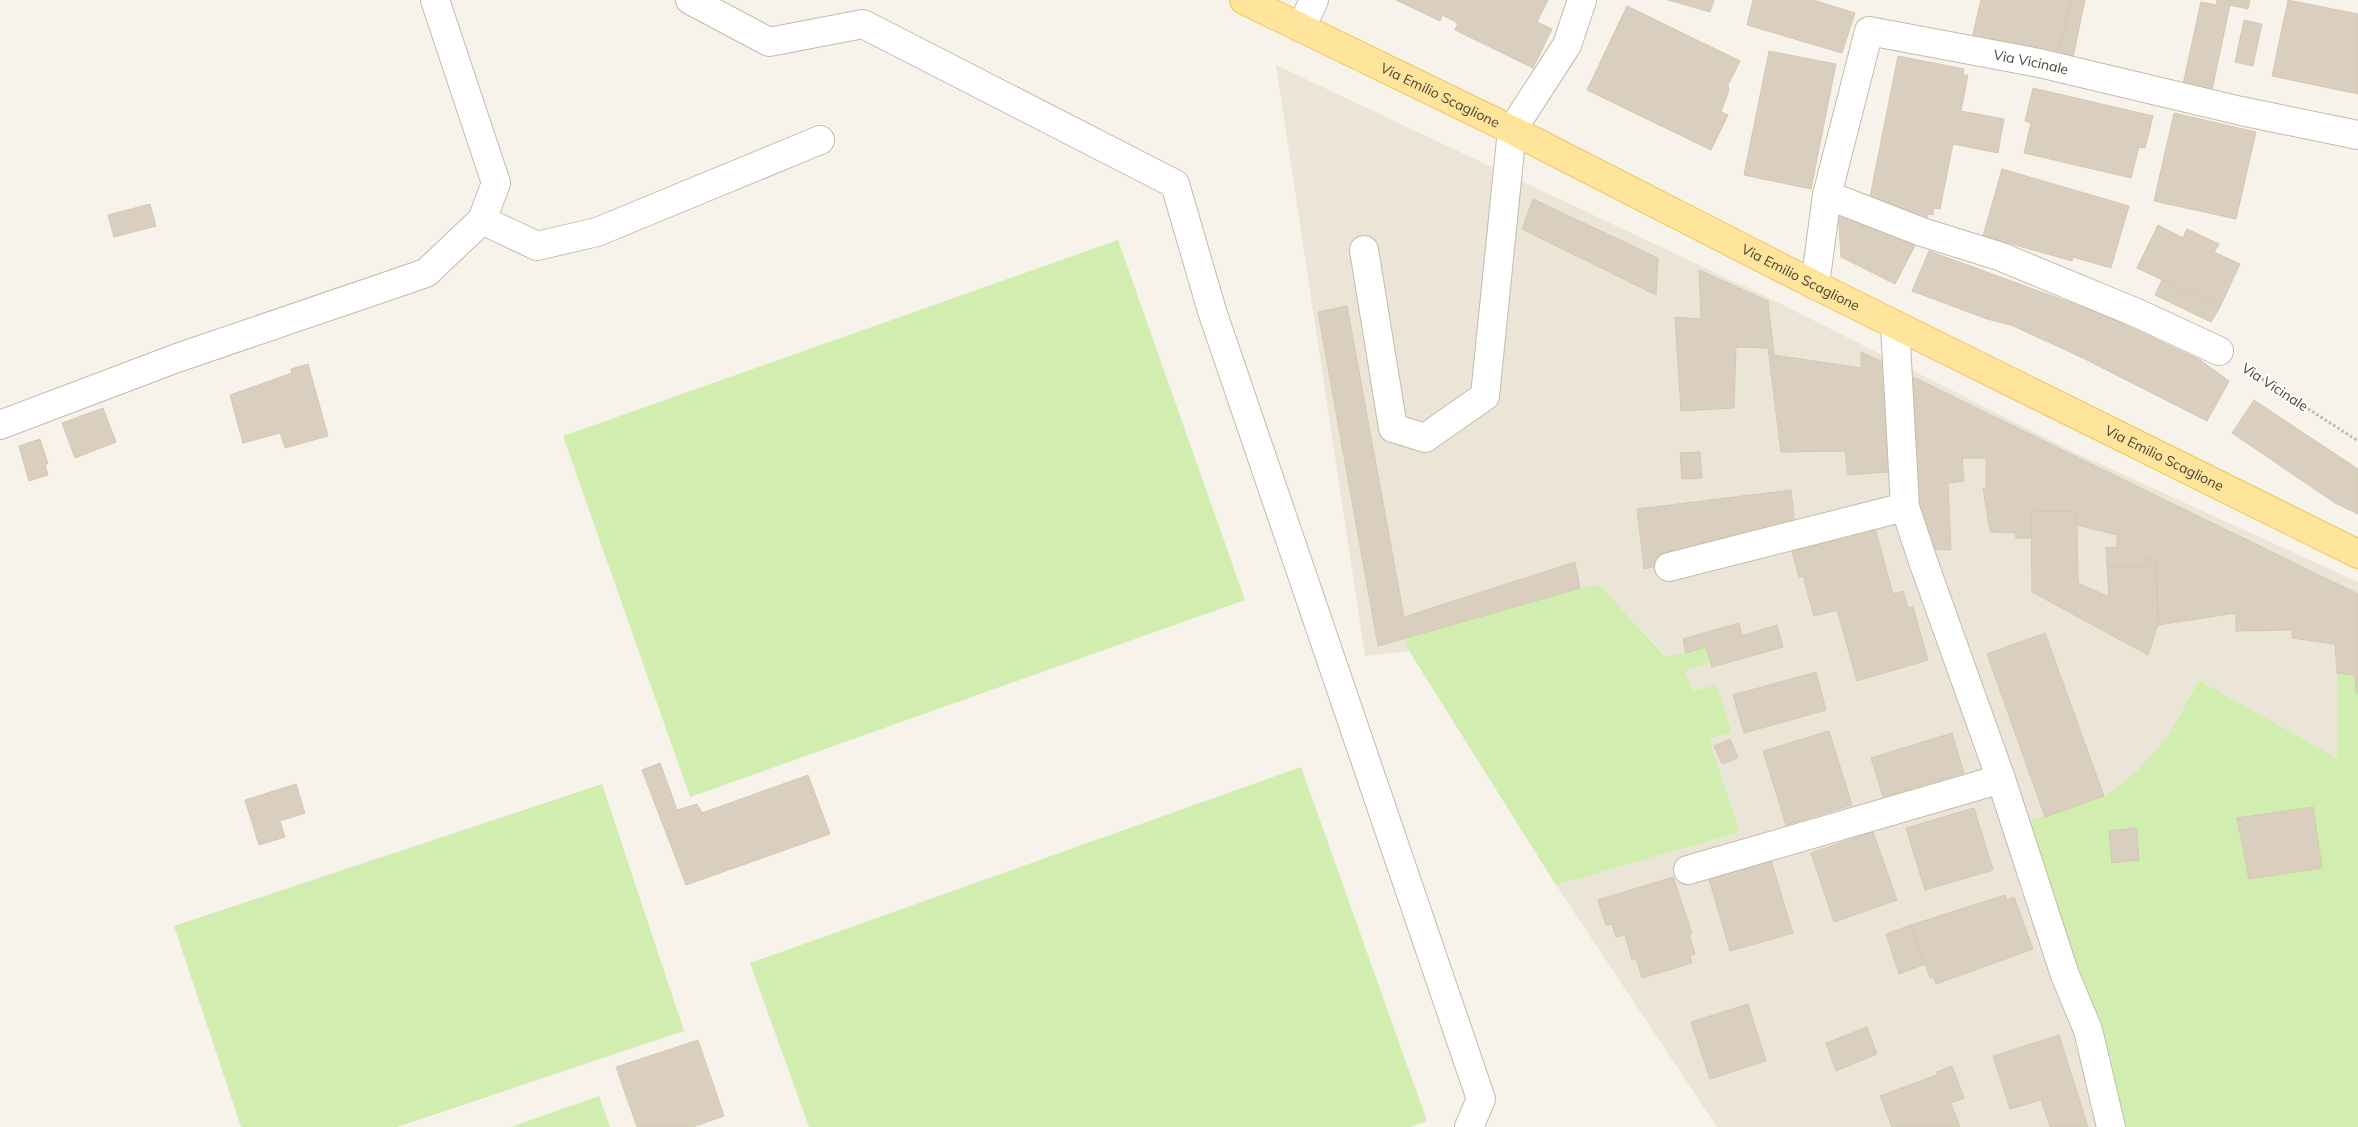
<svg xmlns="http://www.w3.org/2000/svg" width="2358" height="1127" font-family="Mulish,sans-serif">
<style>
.residential{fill:#ebe5d8}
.green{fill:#d1eeb0}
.building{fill:#dacfbf;stroke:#d5c8b1}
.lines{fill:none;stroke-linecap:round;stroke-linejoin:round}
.minor-casing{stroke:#c3bbac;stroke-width:30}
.major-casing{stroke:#f0c65f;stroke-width:30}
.path{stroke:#c7b89b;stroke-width:3;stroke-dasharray:2.5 2.5;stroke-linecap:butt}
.minor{stroke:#fff;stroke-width:28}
.major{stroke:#ffe49b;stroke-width:28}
.labels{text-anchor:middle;stroke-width:4;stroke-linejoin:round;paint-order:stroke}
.street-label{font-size:14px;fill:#4c4437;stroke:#fff}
</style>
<rect width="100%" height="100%" fill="#f7f3eb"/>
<polygon class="residential" points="1276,65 1771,299 2076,453 2358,582 2358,693 2356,693 2337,758 2199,680 2168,736 2135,773 2104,796 2029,829 2112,1061 2118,1108 2124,1127 1717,1127 1556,885 1740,832 1709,739 1732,731 1716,684 1692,691 1685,670 1706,647 1667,657 1600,585 1404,638 1409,651 1365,656"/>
<g class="green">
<polygon points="1118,240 1245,600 690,797 563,436"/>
<polygon points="1600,585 1666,657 1706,647 1711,662 1685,671 1693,691 1716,684 1732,732 1709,739 1740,832 1556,885 1409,651 1404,638 1580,588"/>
<polygon points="2337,673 2355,675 2356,693 2358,693 2358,1127 2124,1127 2118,1108 2112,1061 2029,829 2029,821 2104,796 2135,773 2168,736 2199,680 2337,758"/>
<polygon points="1301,767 1427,1121 1411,1127 809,1127 750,963"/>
<polygon points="602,784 684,1031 397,1127 241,1127 174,926"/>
<polygon points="599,1096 610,1127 511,1127"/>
</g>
<g class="building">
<polygon points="1396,0 1548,0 1537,22 1552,29 1533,68 1455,30 1458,23 1442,15 1440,21"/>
<polygon points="1668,0 1714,0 1710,12"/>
<polygon points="1753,0 1813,0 1855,13 1842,53 1747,25"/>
<polygon points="1981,0 2071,0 2058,58 1972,38"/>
<polygon points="2071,0 2085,0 2072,62 2057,59"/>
<polygon points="2217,0 2250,0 2248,9 2230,5 2212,90 2183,84 2201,2 2216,5"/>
<polygon points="2288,0 2358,14 2358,94 2272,76"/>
<polygon points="1627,6 1740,61 1728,85 1729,90 1721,112 1728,115 1711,150 1587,90"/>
<polygon points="2244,20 2262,24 2253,66 2235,62"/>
<polygon points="1769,51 1836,64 1811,189 1744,175"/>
<polygon points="1898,56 1964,69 1963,75 1968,75 1961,111 2004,119 1998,153 1953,144 1940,209 1934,208 1933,215 1928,214 1927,218 1877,208 1869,202"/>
<polygon points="2033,88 2153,116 2145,148 2139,147 2131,178 2024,153 2031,123 2025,121"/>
<polygon points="2174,113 2256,132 2236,219 2154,201"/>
<polygon points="2002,169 2129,206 2111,268 2073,257 2072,261 1983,236"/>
<polygon points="1533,199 1658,258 1656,295 1522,229"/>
<polygon points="150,204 156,226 114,237 108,215"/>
<polygon points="1838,210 1915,246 1895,284 1841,257"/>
<polygon points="2158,225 2183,238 2187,229 2219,244 2214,252 2240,264 2220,307 2137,268"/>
<polygon points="1929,251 2102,314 2200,360 2229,381 2207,421 2083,358 2011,325 1987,319 1912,291"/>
<polygon points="1699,270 1768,301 1774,355 1861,368 1861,352 1893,367 1900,471 1848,475 1845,451 1781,452 1768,348 1736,347 1734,408 1681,411 1675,317 1701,319"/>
<polygon points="2162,280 2220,307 2211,322 2155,295"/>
<polygon points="1347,306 1404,617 1575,562 1580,588 1378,646 1318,312"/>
<polygon points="308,364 328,436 285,448 280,433 243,443 230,395 292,373 291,369"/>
<polygon points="1905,373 2358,594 2358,693 2356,693 2355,675 2337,673 2335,644 2292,638 2292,630 2236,631 2236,613 2158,625 2156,561 2147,559 2147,566 2107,567 2106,547 2117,548 2117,535 2077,525 2074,511 2031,512 2030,538 2016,538 2015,533 1990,532 1983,488 1986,488 1986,458 1962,458 1964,481 1948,483 1951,550 1929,549 1926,518 1919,519"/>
<polygon points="2254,400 2358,469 2358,514 2335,503 2232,433"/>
<polygon points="103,408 116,442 75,458 62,423"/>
<polygon points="40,439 48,464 45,464 48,475 29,481 19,446"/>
<polygon points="1700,452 1702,478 1682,479 1680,453"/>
<polygon points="1791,490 1795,527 1644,569 1637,509"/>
<polygon points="2074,511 2077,525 2078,583 2109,597 2107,567 2147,566 2147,559 2156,561 2158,625 2148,655 2032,592 2031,512"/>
<polygon points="1875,528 1893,594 1903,591 1908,608 1913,607 1928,660 1857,681 1837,610 1814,616 1803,576 1799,577 1792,551 1795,548"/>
<polygon points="1739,623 1742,636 1777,625 1783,647 1712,667 1706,647 1686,653 1683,639"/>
<polygon points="2045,633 2104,796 2045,817 1987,654"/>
<polygon points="1816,672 1826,710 1744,733 1733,695"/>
<polygon points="1829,731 1852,805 1786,825 1763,751"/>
<polygon points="1952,733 1964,773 1883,797 1871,758"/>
<polygon points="1730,739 1738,758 1722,764 1714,746"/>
<polygon points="660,763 677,810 697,804 702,813 808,775 830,834 686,885 642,770"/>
<polygon points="296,784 305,813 280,821 285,837 259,845 245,800"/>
<polygon points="2313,807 2322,868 2249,879 2237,818"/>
<polygon points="1974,808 1993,870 1925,890 1906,828"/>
<polygon points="2136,828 2139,860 2112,863 2109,831"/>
<polygon points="1873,832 1897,900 1834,922 1811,853"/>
<polygon points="1771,860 1793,933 1730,951 1709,879"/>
<polygon points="1673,877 1692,933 1689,935 1695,954 1690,956 1692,963 1642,978 1636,958 1632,960 1625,935 1616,937 1612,924 1606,925 1598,900"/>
<polygon points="2005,895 2007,900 2014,897 2033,949 1936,984 1933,977 1930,978 1911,925"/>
<polygon points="1911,925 1925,964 1899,974 1886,934"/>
<polygon points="1748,1004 1766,1061 1710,1079 1691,1022"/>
<polygon points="1867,1027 1877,1054 1836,1071 1826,1043"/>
<polygon points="2059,1035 2088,1127 2050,1127 2041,1100 2010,1109 1993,1056"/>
<polygon points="698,1040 724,1116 693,1127 637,1127 616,1067"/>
<polygon points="1952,1066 1964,1098 1951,1103 1960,1127 1892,1127 1880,1096 1937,1075 1937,1072"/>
</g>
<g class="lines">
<g class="minor-casing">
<g id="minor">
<polyline points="690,0 769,42 863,24 1175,184 1212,311 1481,1099 1469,1127"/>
<polyline points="1301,28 1314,0"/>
<polyline points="1827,195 1922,232 1999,256 2137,313 2219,351"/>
<polyline points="482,220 537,246 597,232 820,140"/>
<polyline points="1364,250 1393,428 1425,438 1485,396 1512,130 1567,45 1582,0"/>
<path id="s1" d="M1815,285L1827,195L1869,31L2039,63L2241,111L2358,135"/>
<polyline points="1895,325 1905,507 1924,564 2001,779 2065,975 2088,1030 2111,1127"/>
<polyline points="0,425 177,358 426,273 482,220 496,183 435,0"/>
<polyline points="1669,567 1905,507"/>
<polyline points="1688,870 2001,779"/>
</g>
</g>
<g class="major-casing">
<g id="major">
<path id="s2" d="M1244,0L1512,130L1815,285L2358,554"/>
</g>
</g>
<polyline class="path" points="2245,368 2358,441"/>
<use href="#minor" class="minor"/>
<use href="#major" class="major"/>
</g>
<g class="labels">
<g class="street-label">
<text dy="5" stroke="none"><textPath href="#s1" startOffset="425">Via Vicinale</textPath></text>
<text dy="5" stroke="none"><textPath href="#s2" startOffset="218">Via Emilio Scaglione</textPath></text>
<text dy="5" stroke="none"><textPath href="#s2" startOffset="622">Via Emilio Scaglione</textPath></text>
<text transform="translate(2275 387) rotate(33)" y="5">Via Vicinale</text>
<text dy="5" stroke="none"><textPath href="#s2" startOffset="1028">Via Emilio Scaglione</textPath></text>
</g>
</g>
</svg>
